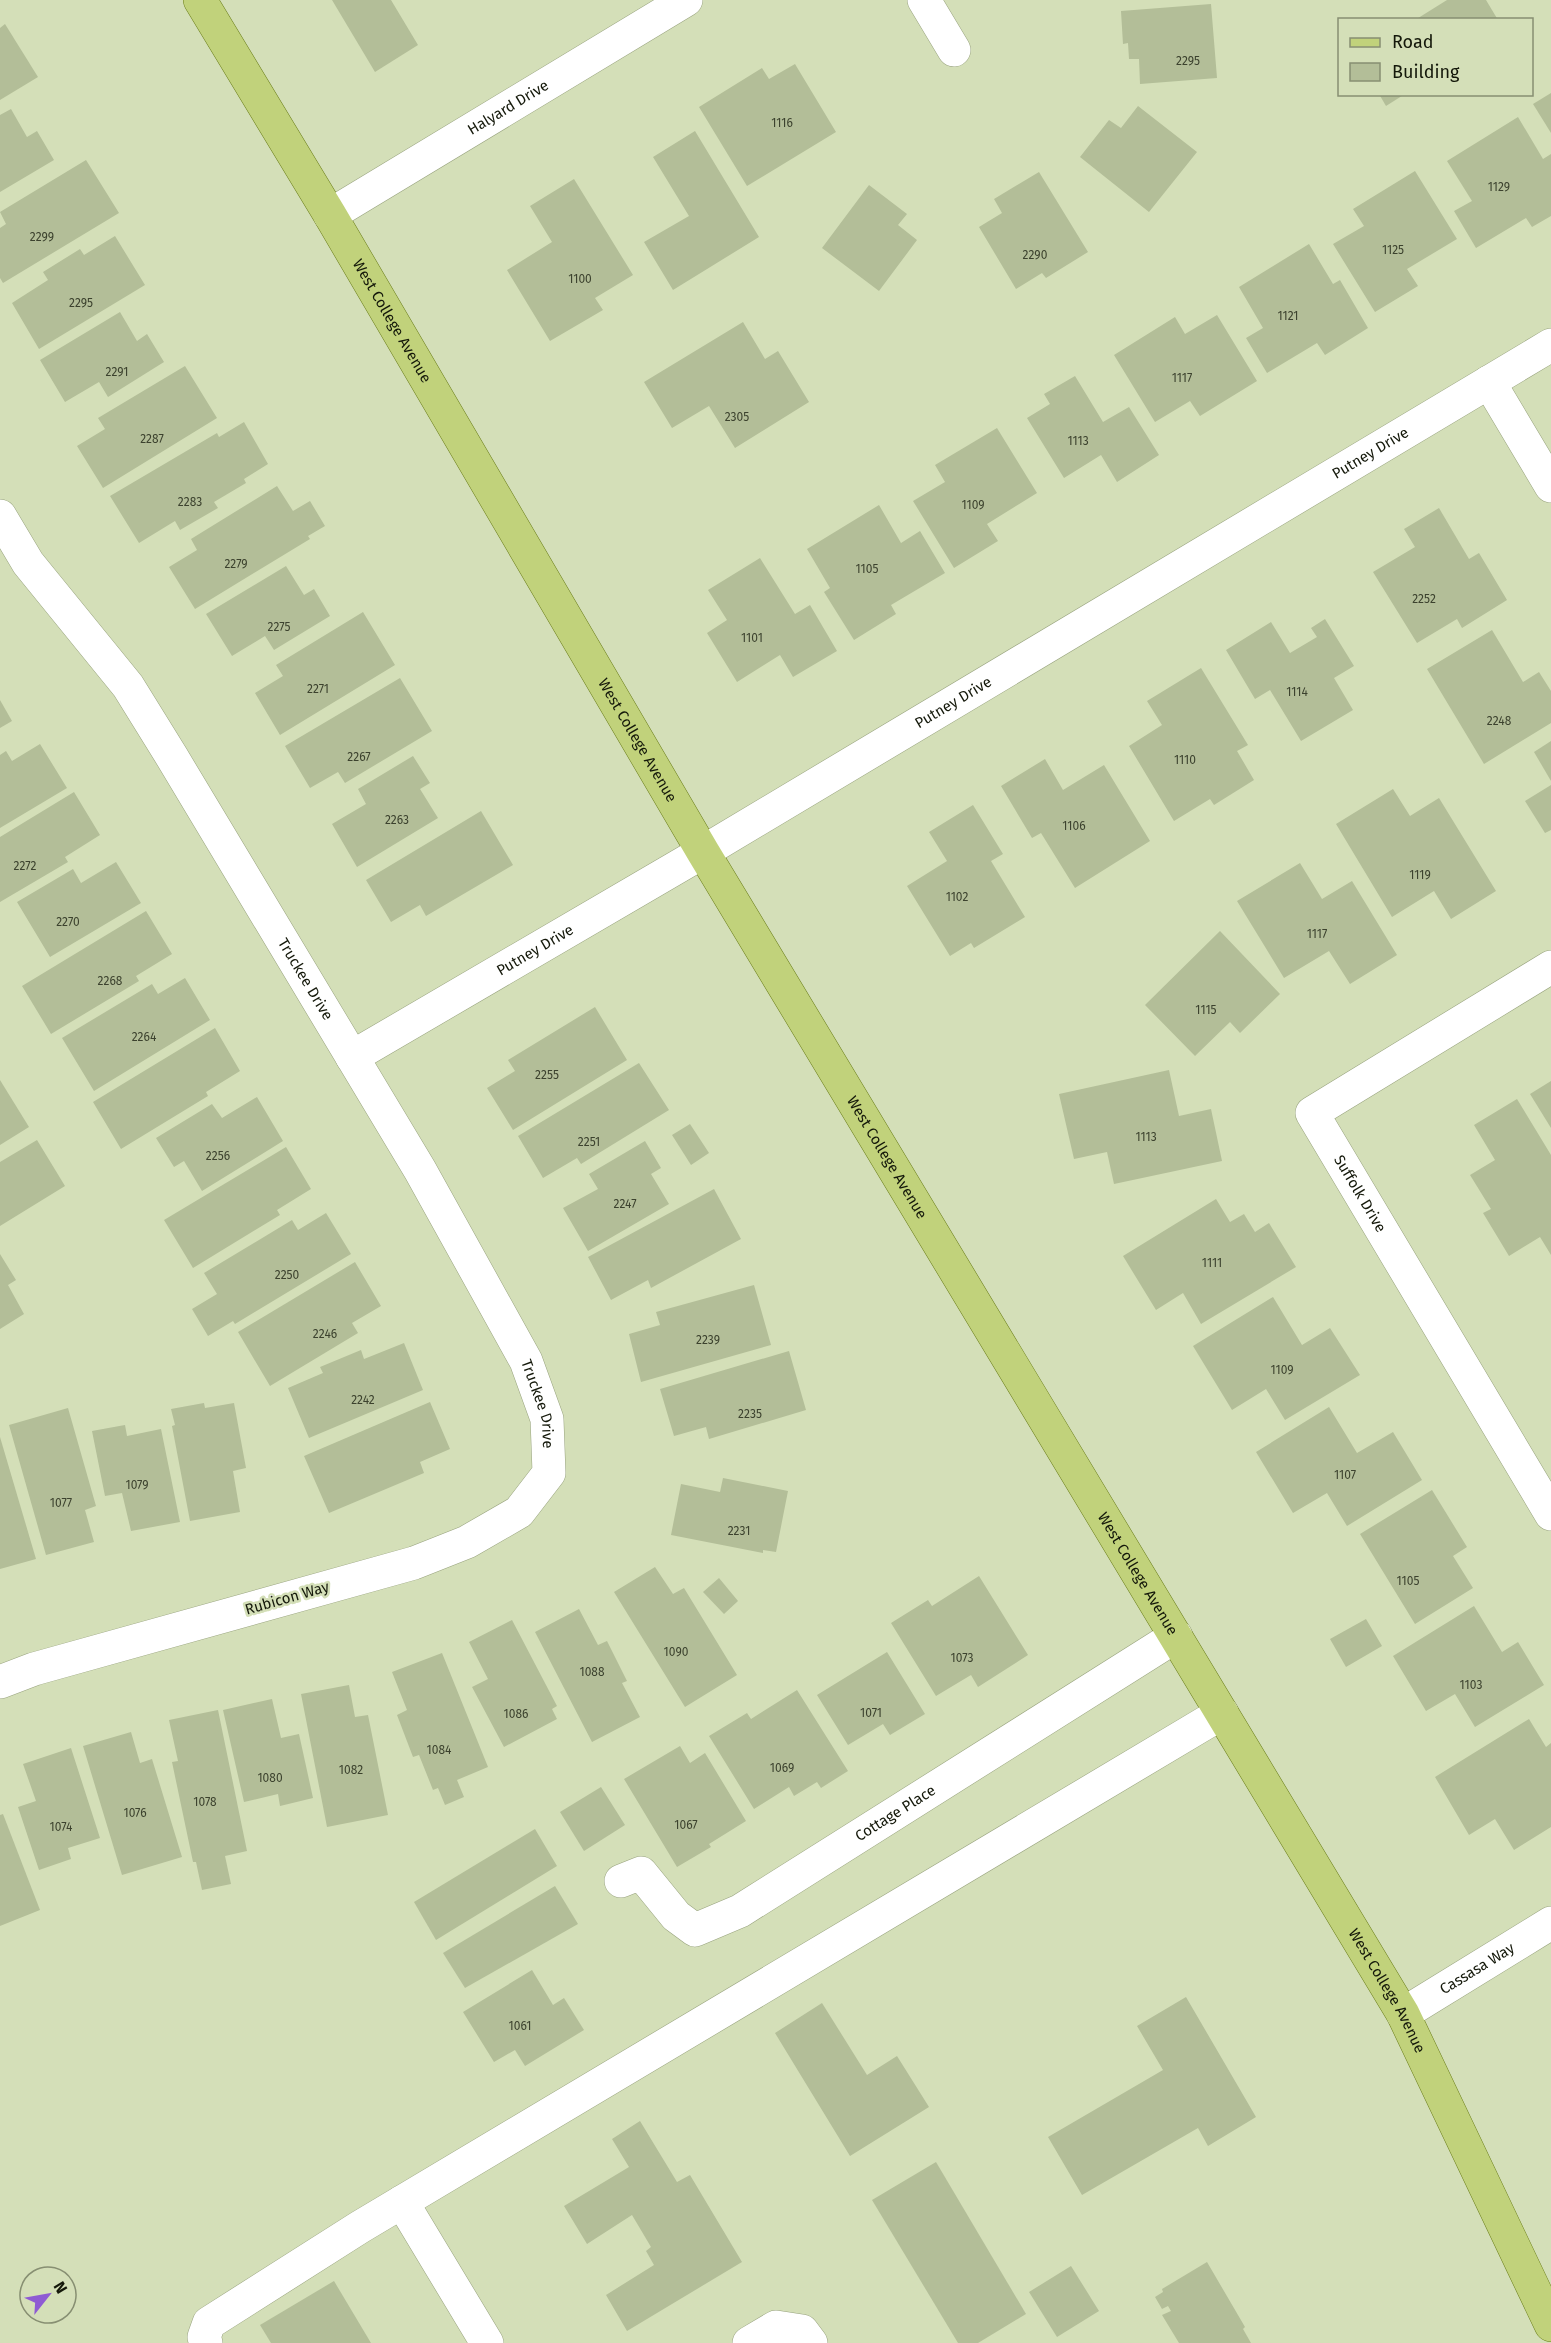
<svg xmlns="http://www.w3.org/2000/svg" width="1551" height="2343" font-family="'Fira Sans',sans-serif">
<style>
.building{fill:#b3be98}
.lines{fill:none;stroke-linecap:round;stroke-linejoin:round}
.minor-casing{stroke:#98a37e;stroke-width:34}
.major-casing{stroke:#6a7d1a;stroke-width:34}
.minor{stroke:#fff;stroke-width:33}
.major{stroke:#c1d27b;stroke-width:33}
.labels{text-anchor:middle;stroke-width:5;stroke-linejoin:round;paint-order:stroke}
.number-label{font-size:12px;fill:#3c422e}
.street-label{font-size:15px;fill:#14180a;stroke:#d4dfb8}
</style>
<rect width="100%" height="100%" fill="#d4dfb8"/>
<g class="building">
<polygon points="332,0 391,0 418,45 375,72"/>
<polygon points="1447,0 1486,0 1498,20 1415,20"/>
<polygon points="1211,4 1217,78 1140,84 1139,59 1129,59 1128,43 1123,44 1121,11"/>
<polygon points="5,24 38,77 0,100 0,28"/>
<polygon points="795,64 836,132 747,186 699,107 762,68 769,79"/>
<polygon points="1551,93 1551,133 1533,104"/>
<polygon points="1379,94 1405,94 1386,106"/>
<polygon points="1138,106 1197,152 1149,212 1080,157 1109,120 1121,128"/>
<polygon points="11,109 27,137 37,131 54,160 0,192 0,115"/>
<polygon points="1518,117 1543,159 1551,154 1551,216 1532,227 1526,218 1476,248 1454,211 1472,201 1447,161"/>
<polygon points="695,131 759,237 673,290 644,242 689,216 653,157"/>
<polygon points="86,160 119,213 3,283 0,278 0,228 6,224 0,212"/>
<polygon points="1415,171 1457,239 1407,269 1418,286 1375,312 1333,244 1364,226 1353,209"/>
<polygon points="1039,172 1088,252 1046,278 1042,273 1016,289 979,227 1002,213 994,199"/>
<polygon points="574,179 633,275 595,298 603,310 550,341 507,270 552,242 530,206"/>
<polygon points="869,185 907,214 898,225 917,240 879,291 822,248"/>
<polygon points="115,236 145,285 39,349 12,303 48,280 43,272 80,249 84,255"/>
<polygon points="1309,244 1333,284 1340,280 1368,328 1325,355 1317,343 1267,373 1246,338 1263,328 1239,287"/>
<polygon points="120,312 137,341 147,334 164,362 108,397 99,382 65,402 40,360"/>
<polygon points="1217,315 1257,381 1200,416 1190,401 1155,422 1114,355 1175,317 1185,334"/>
<polygon points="743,322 765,359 778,351 809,402 735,448 709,406 672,428 644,382"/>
<polygon points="185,366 217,418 103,488 77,446 105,429 98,418"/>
<polygon points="1075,376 1103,422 1129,407 1159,455 1117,482 1101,455 1064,478 1027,418 1050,404 1044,394"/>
<polygon points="244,422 268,464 244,479 246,483 214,502 218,508 180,530 175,521 139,543 110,496 217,433 219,437"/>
<polygon points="997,428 1037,493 987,524 998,541 954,568 913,501 945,482 935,465"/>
<polygon points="277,486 293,511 310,501 325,526 308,536 310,539 195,609 169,567 197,550 191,539"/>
<polygon points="879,505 901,543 920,531 945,573 891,605 896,614 854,640 824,592 830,588 807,549"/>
<polygon points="1439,508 1469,559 1479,553 1507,600 1462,628 1457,619 1417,643 1373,572 1415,547 1404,529"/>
<polygon points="760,558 795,614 810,605 837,651 793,677 780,655 737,682 707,633 727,620 708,590"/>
<polygon points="286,566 304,595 314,589 330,616 274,650 265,636 232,656 206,614"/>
<polygon points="363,612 395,665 280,735 255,693 283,676 276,665"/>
<polygon points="1325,619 1354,666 1334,678 1353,710 1301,741 1270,690 1255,699 1226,650 1271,622 1290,653 1317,637 1311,628"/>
<polygon points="1492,630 1523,682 1539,672 1551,691 1551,723 1484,764 1427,669"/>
<polygon points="1201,668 1248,745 1237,751 1254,780 1214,805 1210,799 1174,821 1129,746 1162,725 1147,701"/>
<polygon points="400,678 432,731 345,783 338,772 310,788 285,746"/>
<polygon points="0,700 12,721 0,728"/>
<polygon points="1551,741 1551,781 1534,752"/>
<polygon points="40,744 67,788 0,828 0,755 6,751 12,761"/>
<polygon points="413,756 430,783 420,789 438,818 357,867 332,824 366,804 358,789"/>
<polygon points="1045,759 1063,790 1104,765 1150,841 1075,888 1041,833 1032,838 1001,786"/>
<polygon points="1551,785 1551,830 1545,833 1525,801"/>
<polygon points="1393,789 1410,816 1439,798 1496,891 1451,919 1434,891 1392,917 1336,824"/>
<polygon points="74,792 100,835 65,857 68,862 0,902 0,837"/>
<polygon points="973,805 1003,854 991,861 1025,917 974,948 971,943 950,956 907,886 947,861 929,832"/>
<polygon points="481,811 513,865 426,916 420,905 391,922 366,880"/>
<polygon points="116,862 141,903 50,957 17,902 73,869 81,883"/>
<polygon points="1300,863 1322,899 1352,881 1397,955 1350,984 1329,951 1284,978 1237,901"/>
<polygon points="146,911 172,954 136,976 139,981 51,1034 22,986"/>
<polygon points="1220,931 1280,994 1240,1033 1230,1022 1195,1056 1145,1005"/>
<polygon points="185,978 210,1020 94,1091 62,1038 152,984 158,994"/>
<polygon points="595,1007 627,1060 513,1130 487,1088 515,1071 508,1060"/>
<polygon points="215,1028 240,1071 206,1092 208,1096 121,1149 93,1102"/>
<polygon points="639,1063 669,1110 581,1164 577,1158 543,1178 518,1136"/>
<polygon points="1169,1070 1179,1116 1211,1109 1222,1161 1114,1184 1107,1152 1074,1159 1059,1094"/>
<polygon points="0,1080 29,1127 0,1145"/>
<polygon points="1551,1081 1551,1128 1530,1094"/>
<polygon points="257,1097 283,1141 202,1191 184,1161 174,1167 156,1138 212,1104 222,1118"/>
<polygon points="1517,1099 1551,1155 1551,1255 1540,1237 1509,1256 1483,1213 1491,1209 1470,1175 1495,1160 1474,1125"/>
<polygon points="690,1124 709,1153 691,1165 672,1135"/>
<polygon points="37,1140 65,1186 0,1226 0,1162"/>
<polygon points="645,1141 661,1168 651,1174 669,1204 588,1251 563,1208 598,1189 589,1174"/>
<polygon points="286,1147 311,1189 277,1210 280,1215 193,1268 164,1220"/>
<polygon points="714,1189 741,1239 651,1288 648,1280 611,1300 588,1257"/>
<polygon points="1216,1199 1230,1222 1244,1214 1255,1232 1269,1223 1296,1267 1201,1324 1183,1293 1156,1310 1123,1256"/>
<polygon points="326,1213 351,1254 235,1324 233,1321 208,1336 192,1309 217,1294 204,1273 292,1220 298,1230"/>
<polygon points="0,1254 16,1280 8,1285 24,1314 0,1329"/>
<polygon points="355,1262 381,1306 352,1323 358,1333 270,1386 238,1332"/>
<polygon points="754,1285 771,1345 641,1382 629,1334 660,1325 656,1312"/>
<polygon points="1273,1297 1302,1345 1330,1328 1360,1375 1285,1420 1266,1389 1232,1410 1193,1346"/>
<polygon points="404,1343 423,1390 309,1438 288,1388 323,1373 320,1367 361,1350 364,1359"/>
<polygon points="789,1351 806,1410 709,1439 706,1427 674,1436 660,1389"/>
<polygon points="430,1402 450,1449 420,1462 424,1473 329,1513 304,1456"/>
<polygon points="204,1403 205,1408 234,1403 246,1468 233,1471 240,1512 190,1521 172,1426 175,1425 171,1409"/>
<polygon points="1329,1407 1357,1453 1393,1432 1422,1480 1347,1526 1327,1493 1293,1513 1256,1452"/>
<polygon points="68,1408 96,1506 85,1510 94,1542 46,1555 9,1425"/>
<polygon points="125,1425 127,1436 161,1429 180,1522 131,1531 122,1493 105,1496 92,1431"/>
<polygon points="0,1437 36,1559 0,1569"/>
<polygon points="723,1478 788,1491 776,1552 763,1550 763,1553 671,1535 681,1484 720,1492"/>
<polygon points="1432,1490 1467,1547 1453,1556 1473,1588 1415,1624 1360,1534"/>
<polygon points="655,1567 673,1594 684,1588 737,1675 685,1707 614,1592"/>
<polygon points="979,1576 1028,1655 978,1687 971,1675 936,1696 891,1623 928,1600 932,1606"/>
<polygon points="719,1578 738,1601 724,1614 703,1592"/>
<polygon points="1474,1606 1502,1652 1518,1642 1544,1685 1475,1727 1455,1694 1426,1711 1393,1656"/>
<polygon points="579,1609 598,1645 607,1641 627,1681 622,1683 640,1717 592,1742 535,1632"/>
<polygon points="1366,1619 1382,1646 1346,1667 1330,1639"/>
<polygon points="512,1620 557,1706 552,1709 557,1719 504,1747 472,1687 488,1679 469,1642"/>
<polygon points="887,1652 925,1714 890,1735 883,1724 848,1745 817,1695"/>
<polygon points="442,1653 488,1767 457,1780 464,1797 445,1805 438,1788 433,1790 419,1755 413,1757 397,1715 407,1710 392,1672"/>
<polygon points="349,1685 355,1717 368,1715 388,1815 327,1827 301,1694"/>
<polygon points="797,1690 848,1771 821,1788 817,1782 794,1796 789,1787 754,1809 709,1736 747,1713 751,1719"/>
<polygon points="272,1699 281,1738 299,1734 313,1798 280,1806 278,1794 244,1802 223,1710"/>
<polygon points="218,1710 247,1851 225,1856 231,1884 202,1890 196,1862 193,1862 172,1762 178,1761 169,1720"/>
<polygon points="1529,1719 1546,1747 1551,1743 1551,1827 1514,1850 1495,1819 1469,1835 1435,1777"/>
<polygon points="131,1732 140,1763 152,1759 182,1857 122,1875 83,1746"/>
<polygon points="680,1746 690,1763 705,1753 746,1821 709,1844 711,1847 677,1867 624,1779"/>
<polygon points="71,1748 100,1838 68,1848 71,1859 39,1870 18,1807 36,1801 23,1764"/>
<polygon points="601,1787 625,1825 584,1851 560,1812"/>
<polygon points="3,1814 40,1910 0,1926 0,1815"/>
<polygon points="535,1829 557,1866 436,1940 414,1902"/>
<polygon points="555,1886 578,1924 465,1988 443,1953"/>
<polygon points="532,1970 553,2005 564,1998 584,2030 525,2066 515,2050 494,2062 463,2012"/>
<polygon points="1186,1997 1256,2117 1208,2146 1198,2128 1082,2195 1048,2137 1163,2070 1137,2026"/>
<polygon points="822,2003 867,2075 897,2056 929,2107 850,2156 775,2033"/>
<polygon points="640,2121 677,2182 690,2175 742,2262 627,2331 606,2295 654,2265 646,2251 651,2247 632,2215 587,2244 564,2206 629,2167 612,2139"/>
<polygon points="936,2162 1026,2314 978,2343 958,2343 872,2200"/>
<polygon points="1207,2262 1245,2327 1243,2329 1251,2343 1179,2343 1162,2315 1171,2311 1168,2306 1162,2309 1155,2297 1163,2292 1162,2289"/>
<polygon points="1071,2266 1099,2311 1057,2337 1029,2292"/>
<polygon points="334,2281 371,2343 271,2343 260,2325"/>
</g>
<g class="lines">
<g class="minor-casing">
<g id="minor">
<polyline points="924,0 954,50"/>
<path id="s1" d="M330,215L686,0"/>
<polyline points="1489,382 1551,486"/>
<path id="s2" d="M0,516L28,563L128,686L172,757L420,1170L526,1361L547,1419L549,1473L519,1512L467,1542L414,1563L34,1669L0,1682"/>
<path id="s3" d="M1551,967L1312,1113L1551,1514"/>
<path id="s4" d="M352,1057L703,852L1551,345"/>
<path id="s5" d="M621,1881L641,1873L676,1916L695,1930L740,1911L1176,1636"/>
<path id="s6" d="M1403,2014L1551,1923"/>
<polyline points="402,2202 487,2343"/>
<polyline points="206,2343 204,2337 209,2323 360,2227 1222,1713"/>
<polyline points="749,2343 776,2327 802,2331 811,2343"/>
</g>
</g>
<g class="major-casing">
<g id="major">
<path id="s7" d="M200,0L330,215L703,852L1403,2014L1551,2325"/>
</g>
</g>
<use href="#minor" class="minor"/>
<use href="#major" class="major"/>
</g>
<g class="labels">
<g class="number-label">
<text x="1188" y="65">2295</text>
<text x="782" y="127">1116</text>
<text x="1499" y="191">1129</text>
<text x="42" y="241">2299</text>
<text x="1393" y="254">1125</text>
<text x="1035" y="259">2290</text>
<text x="580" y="283">1100</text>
<text x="81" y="307">2295</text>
<text x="1288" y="320">1121</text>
<text x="117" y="376">2291</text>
<text x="1182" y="382">1117</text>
<text x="737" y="421">2305</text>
<text x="152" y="443">2287</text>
<text x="1078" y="445">1113</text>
<text x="190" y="506">2283</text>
<text x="973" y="509">1109</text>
<text x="236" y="568">2279</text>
<text x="867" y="573">1105</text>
<text x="1424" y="603">2252</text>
<text x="279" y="631">2275</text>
<text x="752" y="642">1101</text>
<text x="318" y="693">2271</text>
<text x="1297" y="696">1114</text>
<text x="1499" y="725">2248</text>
<text x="359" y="761">2267</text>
<text x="1185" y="764">1110</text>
<text x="397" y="824">2263</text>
<text x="1074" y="830">1106</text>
<text x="25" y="870">2272</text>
<text x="1420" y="879">1119</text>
<text x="957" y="901">1102</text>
<text x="68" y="926">2270</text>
<text x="1317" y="938">1117</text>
<text x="110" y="985">2268</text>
<text x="1206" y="1014">1115</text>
<text x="144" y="1041">2264</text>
<text x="547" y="1079">2255</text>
<text x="1146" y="1141">1113</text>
<text x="589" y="1146">2251</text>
<text x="218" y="1160">2256</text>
<text x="625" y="1208">2247</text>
<text x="1212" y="1267">1111</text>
<text x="287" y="1279">2250</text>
<text x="325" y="1338">2246</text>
<text x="708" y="1344">2239</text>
<text x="1282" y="1374">1109</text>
<text x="363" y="1404">2242</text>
<text x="750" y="1418">2235</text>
<text x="1345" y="1479">1107</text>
<text x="137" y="1489">1079</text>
<text x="61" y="1507">1077</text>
<text x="739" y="1535">2231</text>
<text x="1408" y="1585">1105</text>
<text x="676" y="1656">1090</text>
<text x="962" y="1662">1073</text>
<text x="592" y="1676">1088</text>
<text x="1471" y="1689">1103</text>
<text x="871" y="1717">1071</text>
<text x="516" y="1718">1086</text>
<text x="439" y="1754">1084</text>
<text x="782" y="1772">1069</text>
<text x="351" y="1774">1082</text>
<text x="270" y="1782">1080</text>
<text x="205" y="1806">1078</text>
<text x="135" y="1817">1076</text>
<text x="686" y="1829">1067</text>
<text x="61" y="1831">1074</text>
<text x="520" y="2030">1061</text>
</g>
<g class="street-label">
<text dy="5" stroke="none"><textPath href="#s1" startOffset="208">Halyard Drive</textPath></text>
<text dy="5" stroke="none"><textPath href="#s7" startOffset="374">West College Avenue</textPath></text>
<text dy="5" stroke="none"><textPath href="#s4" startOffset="1184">Putney Drive</textPath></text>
<text dy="5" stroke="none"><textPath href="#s4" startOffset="698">Putney Drive</textPath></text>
<text dy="5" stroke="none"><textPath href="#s7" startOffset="860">West College Avenue</textPath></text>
<text dy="5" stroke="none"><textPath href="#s4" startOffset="212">Putney Drive</textPath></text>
<text dy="5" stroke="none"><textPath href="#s2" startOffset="556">Truckee Drive</textPath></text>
<text dy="5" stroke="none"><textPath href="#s7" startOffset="1346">West College Avenue</textPath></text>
<text dy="5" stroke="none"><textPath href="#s3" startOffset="374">Suffolk Drive</textPath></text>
<text dy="5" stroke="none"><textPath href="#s2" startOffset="1042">Truckee Drive</textPath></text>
<text dy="5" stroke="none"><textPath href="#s7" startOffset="1832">West College Avenue</textPath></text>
<text transform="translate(287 1598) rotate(-16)" y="5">Rubicon Way</text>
<text dy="5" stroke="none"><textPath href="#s5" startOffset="333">Cottage Place</textPath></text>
<text dy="5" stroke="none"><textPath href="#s6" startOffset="87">Cassasa Way</textPath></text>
<text dy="5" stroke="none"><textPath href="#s7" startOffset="2318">West College Avenue</textPath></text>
</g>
</g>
<rect x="1338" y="18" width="195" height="78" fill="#d4dfb8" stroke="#878f72" stroke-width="1.5"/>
<rect x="1350" y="38" width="30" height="9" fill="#c1d27b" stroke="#878f72" stroke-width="1.5"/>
<text x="1392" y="48" font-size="18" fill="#14180a">Road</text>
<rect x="1350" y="63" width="30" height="18" fill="#b3be98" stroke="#878f72" stroke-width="1.5"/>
<text x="1392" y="78" font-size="18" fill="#14180a">Building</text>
<g transform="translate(48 2295) rotate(59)"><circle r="28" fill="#d4dfb8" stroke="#878f72" stroke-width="1.5"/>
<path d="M0-4.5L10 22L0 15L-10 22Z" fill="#8e5bd3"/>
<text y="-9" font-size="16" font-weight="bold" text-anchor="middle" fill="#14180a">N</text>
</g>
</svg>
